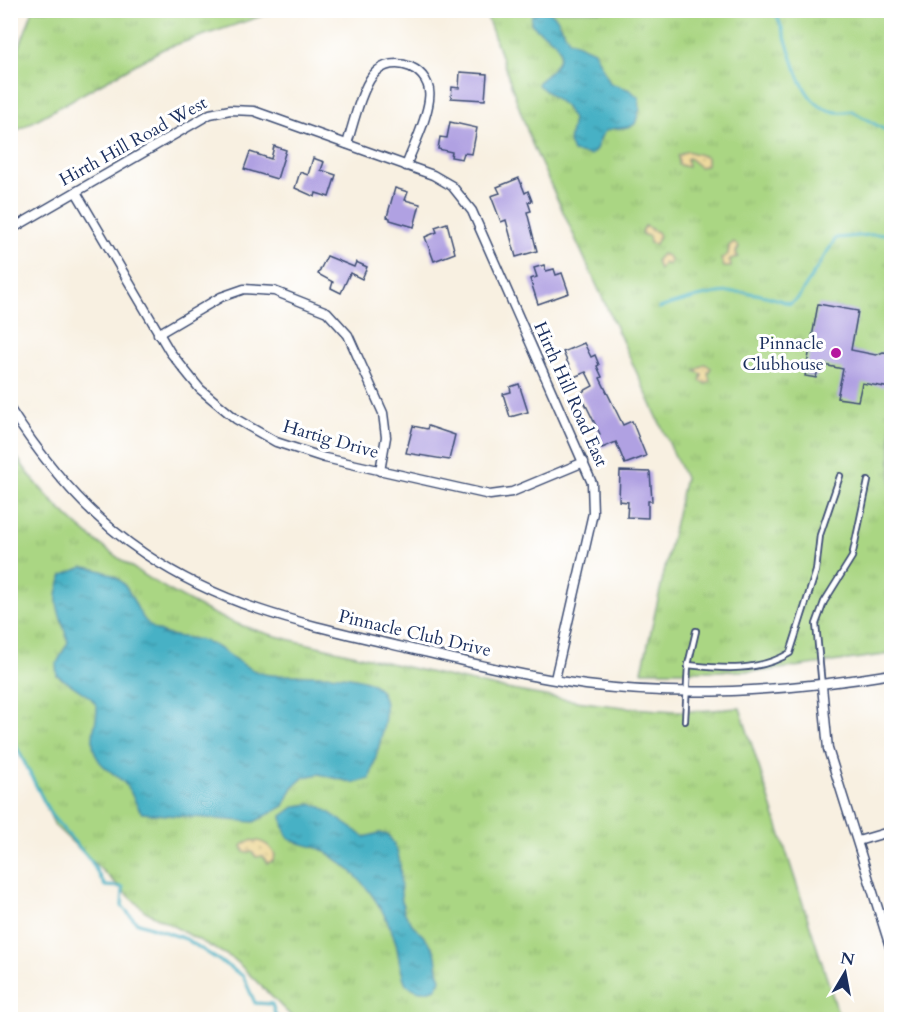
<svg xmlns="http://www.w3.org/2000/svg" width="902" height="1030" font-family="Cardo,serif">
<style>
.grass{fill:url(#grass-tufts);stroke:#628270;stroke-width:1.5}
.sand{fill:url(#sand-dots);stroke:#84847e;stroke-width:1.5}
.water{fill:url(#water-ripples);stroke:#317092;stroke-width:1.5}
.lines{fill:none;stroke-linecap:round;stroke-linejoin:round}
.stream{stroke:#47b1c5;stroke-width:3}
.building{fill:#b0a1e2}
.service-casing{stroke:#3c4c72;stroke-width:8}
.minor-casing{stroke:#3c4c72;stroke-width:11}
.service{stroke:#fff;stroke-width:4.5}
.minor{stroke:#fff;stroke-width:8}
.poi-dot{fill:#b5179e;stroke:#fff;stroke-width:2}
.labels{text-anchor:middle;stroke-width:6;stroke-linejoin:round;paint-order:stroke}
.street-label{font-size:18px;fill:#1b2f5e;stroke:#fff}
.poi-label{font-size:18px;fill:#1b2f5e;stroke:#fff;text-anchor:end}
</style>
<defs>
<pattern id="grass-tufts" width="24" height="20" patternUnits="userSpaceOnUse" patternTransform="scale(1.5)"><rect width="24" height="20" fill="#aad683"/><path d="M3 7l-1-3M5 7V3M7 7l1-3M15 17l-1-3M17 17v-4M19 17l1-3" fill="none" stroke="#92b874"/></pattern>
<pattern id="sand-dots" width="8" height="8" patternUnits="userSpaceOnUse" patternTransform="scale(1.5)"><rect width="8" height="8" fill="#eeda9e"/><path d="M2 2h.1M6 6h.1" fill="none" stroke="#ccbb8a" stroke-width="1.8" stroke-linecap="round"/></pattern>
<pattern id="water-ripples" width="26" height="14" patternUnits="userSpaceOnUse" patternTransform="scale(1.5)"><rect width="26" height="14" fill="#47b1c5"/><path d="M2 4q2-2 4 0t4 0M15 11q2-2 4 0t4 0" fill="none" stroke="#3a90a3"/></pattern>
</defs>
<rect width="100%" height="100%" fill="#fff"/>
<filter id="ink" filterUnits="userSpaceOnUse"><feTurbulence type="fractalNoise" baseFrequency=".0167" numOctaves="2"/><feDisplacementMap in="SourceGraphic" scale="12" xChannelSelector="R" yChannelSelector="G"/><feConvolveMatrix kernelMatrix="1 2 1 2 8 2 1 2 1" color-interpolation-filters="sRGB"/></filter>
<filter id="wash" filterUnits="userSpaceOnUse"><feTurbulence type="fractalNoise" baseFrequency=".008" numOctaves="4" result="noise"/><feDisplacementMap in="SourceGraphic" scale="24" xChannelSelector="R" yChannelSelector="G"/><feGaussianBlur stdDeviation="1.35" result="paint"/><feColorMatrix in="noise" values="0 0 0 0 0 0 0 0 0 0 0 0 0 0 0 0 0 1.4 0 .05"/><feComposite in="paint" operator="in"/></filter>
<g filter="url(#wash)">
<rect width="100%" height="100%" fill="#f8f0e1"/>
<g class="grass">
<polygon points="33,10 277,10 277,11 163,49 11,134 11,70"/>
<polygon points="485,11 891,11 891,654 764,671 642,671 685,478 532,144"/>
<path d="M11,448C57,523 138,577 216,615C260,636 312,644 360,656C464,681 569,706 677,711C698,712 719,709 740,708L840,1019H294L234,959L145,911L55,826L11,733Z"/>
</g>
<g class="sand">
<polygon points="687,151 707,157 707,165 700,167 689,158 687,159 688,167 679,165 678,156"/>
<polygon points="645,226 657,232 659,236 655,244 650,243 649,236 643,235 642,231"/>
<polygon points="734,242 739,247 736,252 738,257 730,259 731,267 724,267 721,259 728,254 729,246"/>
<polygon points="662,254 668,256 671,261 668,265 664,263 659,270 656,261"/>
<polygon points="705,364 711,368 708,373 710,381 706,384 700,381 702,374 695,371"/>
<path d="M248,841C260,839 270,844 275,855L273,861L267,863L263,856L256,857L252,852H244L242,846Z"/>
</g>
<g class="water">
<path d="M541,11L550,12L556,17L569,40L594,51L610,83L630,90L639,98L640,109L635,124C625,131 616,125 606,131C597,137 600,149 591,155L573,152L569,142L573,119L565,106L538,85V82C553,71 571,53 550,38C544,33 536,30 531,23L532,15Z"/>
<path d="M83,567C144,574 124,612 158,631C172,639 191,636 207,642C229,651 246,673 271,675C297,677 359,669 378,688C396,706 375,755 370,779L354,783L319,774L304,777L293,787L284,806L254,822L142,813C135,804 133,794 126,785C115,771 95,768 93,743C92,729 98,719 97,706L91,698L57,675L56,665L68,642C61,613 50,604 63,575Z"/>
<path d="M311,804L321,807L365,837L379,833L388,835C409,863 395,882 404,911C410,928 430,938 435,952C438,961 435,966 441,979L436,988C423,993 417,992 406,984C400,971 399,957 396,943C387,914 369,886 345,866C337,860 327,851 318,848C295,840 285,847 282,816L296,806Z"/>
</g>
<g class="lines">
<g class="stream">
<path d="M774,10C794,45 796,123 852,111L892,134"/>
<path d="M659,308C710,293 738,283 790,304L798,298L836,238L892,233"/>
<polyline points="10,734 51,815 91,861 105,886 123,887 122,906 136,922 186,939 243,976 255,1003 272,1004 276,1017 283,1020"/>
</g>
</g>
<g id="blocks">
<g class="building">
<polygon points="460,72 487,74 485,100 451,98 452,87 459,88"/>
<polygon points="450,122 477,128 472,154 464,153 462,159 451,157 452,152 438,149 440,137 447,138"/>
<polygon points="274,146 286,150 277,179 244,169 250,152 271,159"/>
<polygon points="313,158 324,162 321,170 336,175 329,197 316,193 315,197 295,188 300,172 308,175"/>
<polygon points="519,178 525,193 528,191 532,201 528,202 531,211 527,212 537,251 516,257 506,220 501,222 491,196 500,193 497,187"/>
<polygon points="395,188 408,192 405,200 420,204 414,227 390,220 390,218 387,217"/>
<polygon points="447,223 455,253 434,261 425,237 437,232 435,227"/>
<polygon points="327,256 354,267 356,262 367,267 362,279 350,273 341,293 331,288 333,282 318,274"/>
<polygon points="544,265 546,271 554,269 556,275 562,273 569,293 538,304 530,279 537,277 534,268"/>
<polygon points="818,304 858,311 851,350 876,355 883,352 891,353 891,388 862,383 858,401 837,398 843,369 819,364 816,378 805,376"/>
<polygon points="584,343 591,357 595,355 599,365 597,366 602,377 600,378 623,425 632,421 646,456 625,464 616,442 602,448 597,435 600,434 580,393 593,386 586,372 574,377 563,352"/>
<polygon points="519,384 528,412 510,417 503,394 511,392 510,387"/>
<polygon points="413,426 427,429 428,426 455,435 449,460 406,453"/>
<polygon points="620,471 650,472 652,501 648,501 648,518 627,517 628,502 619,501"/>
</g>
</g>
</g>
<g filter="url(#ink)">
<use href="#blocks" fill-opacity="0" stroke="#3c4c72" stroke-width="1.5"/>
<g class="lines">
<g class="service-casing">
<g id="service">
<path d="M688,665C723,669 758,672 790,653L816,571L820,535L840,476"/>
<polyline points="822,686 816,624 824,602 852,557 868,481"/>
<polyline points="685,721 688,665 696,631"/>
</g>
</g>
<g class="minor-casing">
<g id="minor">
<path d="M347,144C353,125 361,90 373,75C393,51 434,69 429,100C426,122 414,145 406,166"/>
<polyline points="76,192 170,352 200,389 236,419 276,442 325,458 490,495 512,492 584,462"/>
<polyline points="10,230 210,114 230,110 254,111 433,175 452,186 472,211 592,483 593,513 555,679"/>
<polyline points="158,334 221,297 244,289 274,291 327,312 348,335 383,413 386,437 380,471"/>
<path d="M10,409C46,465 89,517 145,554C224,607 300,623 390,644C455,659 520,676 586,685C689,698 790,691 892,674"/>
<polyline points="822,686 828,749 892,953"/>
<polyline points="858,841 892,831"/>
</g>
</g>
<use href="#service" class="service"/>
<use href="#minor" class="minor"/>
</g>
</g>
<circle class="poi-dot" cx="836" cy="353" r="6"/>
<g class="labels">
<g class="street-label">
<text transform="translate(133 141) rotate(-29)" y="6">Hirth Hill Road West</text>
<text transform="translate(571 394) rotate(66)" y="6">Hirth Hill Road East</text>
<text transform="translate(331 439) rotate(16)" y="6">Hartig Drive</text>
<text transform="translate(415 633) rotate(13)" y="6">Pinnacle Club Drive</text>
</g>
<g class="poi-label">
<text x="824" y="349">Pinnacle<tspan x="824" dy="21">Clubhouse</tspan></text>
</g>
</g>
<rect width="902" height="1030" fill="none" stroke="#fff" stroke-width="36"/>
<g transform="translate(845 973) rotate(10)" stroke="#ffffff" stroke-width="4.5" paint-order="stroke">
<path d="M0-4.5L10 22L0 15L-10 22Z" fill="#1b2f5e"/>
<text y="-9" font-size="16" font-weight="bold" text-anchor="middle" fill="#1b2f5e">N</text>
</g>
</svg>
